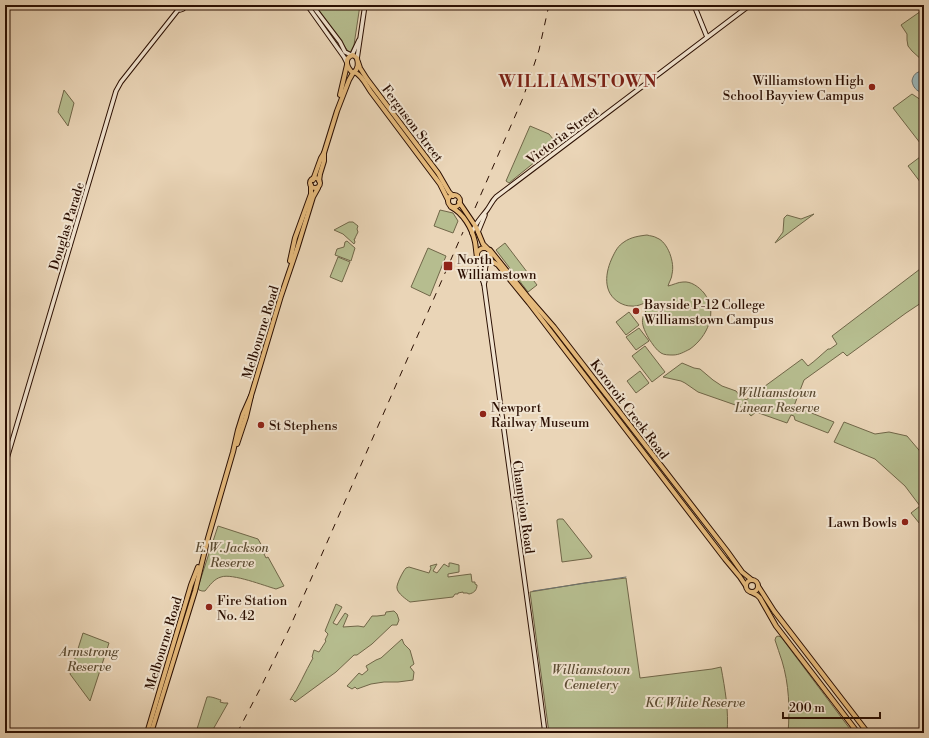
<svg xmlns="http://www.w3.org/2000/svg" width="929" height="738" font-family="'Libre Bodoni',serif">
<style>
.green{fill:#b6bd8f;stroke:#706648}
.water{fill:#9bb6b8;stroke:#6e736f}
.lines{fill:none;stroke-linecap:round;stroke-linejoin:round}
.stream{stroke:#6e736f;stroke-width:1}
.secondary-casing{stroke:#2b0f02;stroke-width:5.5}
.primary-casing{stroke:#2b0f02;stroke-width:6}
.secondary{stroke:#f1e4d0;stroke-width:3.5}
.primary{stroke:#e5ba7c;stroke-width:4}
.rail{stroke:#2b0f02;stroke-width:1;stroke-dasharray:7 7;stroke-linecap:butt}
.poi-dot{fill:#8f2418;stroke:#f1e4d0;stroke-width:1.5}
.labels{text-anchor:middle;stroke-width:4;stroke-linejoin:round;paint-order:stroke}
.poi-label{font-size:13px;fill:#2b0f02;stroke:#f1e4d0;text-anchor:start}
.street-label{font-size:13px;fill:#2b0f02;stroke:#f1e4d0}
.park-label{font-size:13px;font-style:italic;fill:#5c4c33;stroke:#f1e4d0}
.district-label{font-size:17px;font-weight:bold;letter-spacing:1px;fill:#7a1f14;stroke:#f1e4d0}
</style>
<rect width="100%" height="100%" fill="#ead5b7"/>
<filter id="stains"><feTurbulence type="fractalNoise" baseFrequency=".005" numOctaves="4"/><feColorMatrix values="0 0 0 0 .2 0 0 0 0 .09 0 0 0 0 .02 0 0 0 .5 -.17"/></filter>
<radialGradient id="worn" r=".72"><stop offset=".6" stop-color="#630" stop-opacity="0"/><stop offset="1" stop-color="#630" stop-opacity=".3"/></radialGradient>
<g class="green">
<polygon points="322,5 360,5 354,45 350,53 348,51 318,11"/>
<polygon points="924,9 924,62 912,51 908,46 907,40 907,34 901,25"/>
<polygon points="64,90 74,103 68,126 58,112"/>
<polygon points="912,94 924,102 924,148 893,108"/>
<polygon points="530,126 549,134 557,144 509,183 506,181"/>
<polygon points="924,154 924,187 908,166"/>
<polygon points="440,210 453,213 458,221 453,233 434,226"/>
<polygon points="814,214 775,243 783,232 784,218 787,215 801,219"/>
<polygon points="349,222 353,222 358,226 357,229 358,232 355,238 355,239 354,239 355,242 354,244 343,234 334,230"/>
<path d="M647,235C650,236 654,236 657,238C668,242 675,263 672,274C672,278 669,282 668,286C673,285 678,282 683,282C691,281 699,287 704,293C719,312 707,337 690,349C684,352 679,355 673,355C669,355 664,355 661,353C656,350 652,343 649,339C638,319 642,318 652,300C645,302 639,307 631,306C627,306 624,305 620,303C602,293 605,272 613,256C616,250 618,246 624,242C631,237 639,236 647,235Z"/>
<polygon points="347,241 355,248 351,261 335,255 337,249 344,247 345,242"/>
<polygon points="505,243 537,285 528,292 496,250"/>
<polygon points="428,248 446,256 430,296 411,287"/>
<polygon points="338,257 350,262 342,282 330,277"/>
<path d="M924,266V301L906,313L847,356L843,352L804,380L794,406L834,422L828,433L795,420L794,416L791,415L787,423L756,412L751,416L744,408L698,392L685,383L681,381L663,377L682,363L694,368L700,369L713,380L722,386L736,391L739,395L746,400L802,359L808,366C815,361 821,355 828,349H830L837,344L832,336Z"/>
<polygon points="629,312 639,325 626,335 616,322"/>
<polygon points="639,328 649,341 636,350 626,337"/>
<polygon points="645,346 665,372 652,382 632,356"/>
<polygon points="640,371 649,383 636,393 627,381"/>
<polygon points="844,422 875,434 889,432 907,436 924,456 924,529 911,513 920,506 905,486 875,459 834,442"/>
<polygon points="559,519 563,519 567,524 592,556 591,558 562,562 557,522 557,520"/>
<path d="M218,526L258,539L266,553L264,554L266,558L268,557L284,586L276,589C265,586 232,573 221,577C214,579 210,585 205,591H202L199,590L198,587Z"/>
<path d="M449,563H451L459,565V572L448,574V577L471,574L472,582H475V584L477,585C477,590 474,593 469,594L467,593H463V592L458,593V594H455L453,597L410,602C407,600 397,593 397,588C396,585 403,571 406,568L409,567L429,573L431,568L430,566L437,564L433,571L437,573L444,564L449,567Z"/>
<path d="M626,578L640,678L712,669L721,667C725,689 729,711 727,733H549L530,592L584,583Z"/>
<path d="M336,604L342,607L333,623L337,625L345,613L348,615L343,627L358,626L364,627L372,616H377L385,615L386,612L394,611L397,614L399,620L397,625H392L372,644L357,655H354L336,672L295,702L292,699L290,700C299,687 305,672 313,658L312,657L314,650L319,652L326,641L325,640L328,634L325,631Z"/>
<polygon points="83,633 109,643 90,701 70,674"/>
<path d="M778,636L781,637L853,733H788C790,709 789,684 782,661C780,654 777,647 775,640L776,637Z"/>
<polygon points="402,639 404,644 410,650 414,664 410,667 414,672 413,680 398,682 384,682 371,684 357,689 355,687 352,689 347,686 359,673 362,675 368,670 366,666 376,660 381,658"/>
<path d="M207,697C211,696 217,699 221,700L220,702L224,703H228L211,733H207L205,731L203,733L198,731L197,729Z"/>
</g>
<path class="water" d="M922,71H924C924,75 922,77 922,80C921,85 923,89 923,93C916,91 913,87 912,81C913,75 916,72 922,71Z"/>
<g class="lines">
<polyline class="stream" points="533,591 626,577"/>
<g class="secondary-casing">
<g id="secondary">
<polyline points="178,5 177,8 180,10 183,9 183,5"/>
<polyline points="307,5 344,57 347,63"/>
<polyline points="312,5 340,42 345,52 351,55"/>
<polyline points="694,5 707,37"/>
<polyline points="352,55 359,40"/>
<polyline points="357,59 365,5"/>
<polyline points="478,232 485,215"/>
<path d="M472,233C475,223 481,218 487,210C490,206 492,201 496,197L750,5"/>
<path d="M478,258C482,267 480,276 484,284L536,664L545,733"/>
<path d="M484,284C487,277 483,271 487,262"/>
<polyline points="5,465 116,91 121,82 178,10"/>
</g>
</g>
<g class="primary-casing">
<g id="primary">
<path d="M353,55L357,58C358,63 359,69 353,73C347,68 343,58 353,55Z"/>
<polyline points="358,62 360,68 367,79 438,173 449,192 453,196"/>
<path d="M354,72C362,75 366,85 371,92L440,184L448,200"/>
<polyline points="340,95 347,65"/>
<circle cx="315" cy="183" r="5"/>
<polyline points="313,180 321,158 324,153"/>
<polyline points="319,181 320,174 324,161 324,153 337,111 349,80 353,73"/>
<circle cx="454" cy="201" r="6"/>
<polyline points="459,202 476,227 483,244 489,250"/>
<path d="M451,207C463,213 472,228 475,242C476,247 476,252 477,257"/>
<circle cx="484" cy="255" r="7"/>
<polyline points="490,250 527,296 554,327 727,551 742,572 752,580"/>
<polyline points="290,261 295,238 311,194 311,185"/>
<polyline points="487,262 493,262 498,265 529,303 725,559 740,577 746,586"/>
<polyline points="237,444 246,417 251,396 281,296 297,249 313,197 318,188"/>
<circle cx="752" cy="586" r="6"/>
<polyline points="758,586 774,611 868,733"/>
<polyline points="751,592 757,595 760,598 776,626 858,733"/>
<polyline points="147,733 191,585 198,567"/>
<polyline points="151,733 195,591 208,538 233,452 238,430 243,414 251,396"/>
</g>
</g>
<use href="#secondary" class="secondary"/>
<use href="#primary" class="primary"/>
<g class="rail">
<polyline points="475,208 523,98 539,50 549,5"/>
<polyline points="237,733 260,689 290,627 463,232"/>
</g>
</g>
<g class="poi-dot">
<circle cx="872" cy="87" r="4"/>
<rect x="443" y="261" width="10" height="10" rx="2"/>
<circle cx="636" cy="311" r="4"/>
<circle cx="483" cy="414" r="4"/>
<circle cx="261" cy="425" r="4"/>
<circle cx="905" cy="522" r="4"/>
<circle cx="209" cy="607" r="4"/>
</g>
<g class="labels">
<g class="poi-label">
<text x="864" y="85" text-anchor="end">Williamstown High<tspan x="864" dy="15">School Bayview Campus</tspan></text>
<text x="457" y="264">North<tspan x="457" dy="15">Williamstown</tspan></text>
<text x="644" y="309">Bayside P-12 College<tspan x="644" dy="15">Williamstown Campus</tspan></text>
<text x="491" y="412">Newport<tspan x="491" dy="15">Railway Museum</tspan></text>
<text x="269" y="430">St Stephens</text>
<text x="897" y="527" text-anchor="end">Lawn Bowls</text>
<text x="217" y="605">Fire Station<tspan x="217" dy="15">No. 42</tspan></text>
</g>
<g class="street-label">
<text transform="translate(413 123) rotate(53)" y="5">Ferguson Street</text>
<text transform="translate(562 135) rotate(-37)" y="5">Victoria Street</text>
<text transform="translate(66 226) rotate(-73)" y="5">Douglas Parade</text>
<text transform="translate(260 332) rotate(-73)" y="5">Melbourne Road</text>
<text transform="translate(630 409) rotate(53)" y="5">Kororoit Creek Road</text>
<text transform="translate(524 507) rotate(82)" y="5">Champion Road</text>
<text transform="translate(163 643) rotate(-73)" y="5">Melbourne Road</text>
</g>
<g class="park-label">
<text x="777" y="397">Williamstown<tspan x="777" dy="15">Linear Reserve</tspan></text>
<text x="232" y="552">E. W. Jackson<tspan x="232" dy="15">Reserve</tspan></text>
<text x="89" y="656">Armstrong<tspan x="89" dy="15">Reserve</tspan></text>
<text x="591" y="674">Williamstown<tspan x="591" dy="15">Cemetery</tspan></text>
<text x="695" y="707">KC White Reserve</text>
</g>
<g class="district-label">
<text x="578" y="87">WILLIAMSTOWN</text>
</g>
</g>
<rect width="929" height="738" fill="none" stroke="#ead5b7" stroke-width="20"/>
<rect x="6" y="6" width="917" height="726" fill="none" stroke="#2b0f02" stroke-width="2"/>
<rect x="10" y="10" width="909" height="718" fill="none" stroke="#2b0f02"/>
<path d="M783 712v6h97v-6" fill="none" stroke="#2b0f02" stroke-width="2"/>
<text x="789" y="712" font-size="12" fill="#2b0f02" stroke="#f1e4d0" stroke-width="3" paint-order="stroke">200 m</text>
<rect width="100%" height="100%" filter="url(#stains)"/>
<rect width="100%" height="100%" fill="url(#worn)"/>
</svg>
